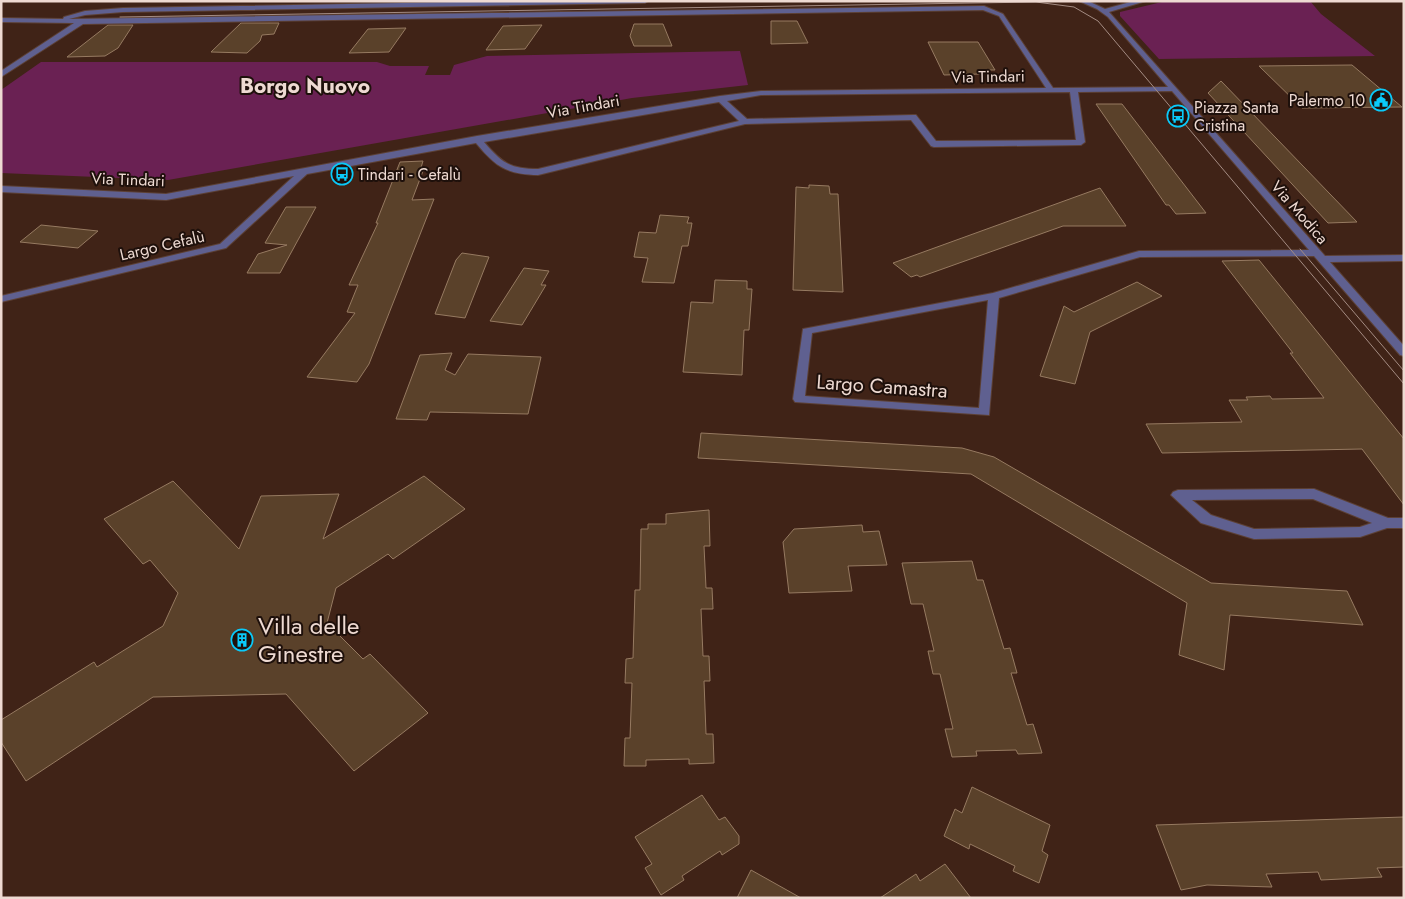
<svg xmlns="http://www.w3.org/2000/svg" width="1405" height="899" font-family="Jost,sans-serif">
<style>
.green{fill:#6a2153}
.building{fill:#5a412a;stroke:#967a61}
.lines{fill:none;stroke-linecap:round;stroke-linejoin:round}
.street-casing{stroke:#5c4035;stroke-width:2}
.street{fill:#5f6090;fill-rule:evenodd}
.tram{stroke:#a48c83;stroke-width:1}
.labels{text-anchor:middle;stroke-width:4;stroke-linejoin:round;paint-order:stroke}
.far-street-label{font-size:16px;fill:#eedad2;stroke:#1e100b}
.far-poi-label{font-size:16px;fill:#eedad2;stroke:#1e100b;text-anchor:start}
.street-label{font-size:20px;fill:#eedad2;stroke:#1e100b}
.far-district-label{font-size:21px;font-weight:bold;fill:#eedad2;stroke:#1e100b}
.near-poi-label{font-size:24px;fill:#eedad2;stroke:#1e100b;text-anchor:start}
</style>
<rect width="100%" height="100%" fill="#402317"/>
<g class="green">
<polygon points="1166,1 1310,1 1321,14 1375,56 1159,59 1120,16 1120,12"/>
<polygon points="740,51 748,85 632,98 168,180 1,173 1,90 41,62 377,62 390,66 429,66 425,75 450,75 454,65 487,56"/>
</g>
<g class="building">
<polygon points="771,21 797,21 808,43 771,44"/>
<polygon points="241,23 279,23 274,34 262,35 260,41 247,53 211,52"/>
<polygon points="634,24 663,24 672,46 634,46 630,36"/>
<polygon points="108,25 133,25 118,48 105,56 67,57"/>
<polygon points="542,25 525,49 486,50 503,26"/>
<polygon points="406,28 389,52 349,53 368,29"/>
<polygon points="928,42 978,42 995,70 978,70 980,74 944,75"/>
<polygon points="1352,65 1402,107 1302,108 1259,66"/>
<polygon points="1221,81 1357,222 1328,223 1208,93"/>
<polygon points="1096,104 1122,104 1206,213 1176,214 1169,205 1166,205"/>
<polygon points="423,161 420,171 423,171 412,200 434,199 369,364 357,382 307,377 355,313 347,312 358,285 349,285 378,223 376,223 400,162"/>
<polygon points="809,185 829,186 830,194 838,194 843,292 793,290 796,187 809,188"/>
<polygon points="1100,188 1126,226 1063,226 920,277 917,275 911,277 893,263"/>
<polygon points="286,207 316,207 280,273 247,273 258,254 287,245 265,243"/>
<polygon points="660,215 689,217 687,223 692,223 688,246 682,246 674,283 642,282 648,258 634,257 639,232 656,233"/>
<polygon points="41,225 98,231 78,248 20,242"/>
<polygon points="462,253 489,257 465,318 435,314 456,260"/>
<polygon points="1259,260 1404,439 1404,505 1362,449 1162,453 1146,424 1242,422 1229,400 1248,400 1246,397 1270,396 1272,399 1324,398 1290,353 1293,353 1222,261"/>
<polygon points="524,268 549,271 541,285 546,285 522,325 490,321"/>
<polygon points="715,280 747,281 747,289 752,289 749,330 744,330 742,375 683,372 691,302 713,303"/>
<polygon points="1137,282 1162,296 1090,332 1075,384 1040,376 1064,306 1074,312"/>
<polygon points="452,353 445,370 455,375 468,354 541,357 528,414 430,412 427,420 396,419 420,355"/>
<polygon points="701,433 962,448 994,457 1211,583 1347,591 1363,625 1230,615 1224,670 1179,655 1187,603 971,474 698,458"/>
<polygon points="424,476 465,509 393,559 388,554 336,588 327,623 363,659 370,654 428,713 354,771 286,694 153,697 26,781 1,742 1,720 94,662 97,667 163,626 178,593 150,560 143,564 104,519 173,481 239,549 261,496 339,494 323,539"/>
<polygon points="709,510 710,546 704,546 706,588 712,588 713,609 701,609 703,656 709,656 710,681 704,681 706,734 713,734 714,763 689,764 689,759 646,760 646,766 624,766 625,738 630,738 632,683 625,683 626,659 633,658 635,590 640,590 641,529 648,529 648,524 666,524 666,514"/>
<polygon points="862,525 863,532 879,531 887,565 848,566 852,591 789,593 783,542 794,529"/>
<polygon points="972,561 977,580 983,580 1004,649 1010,648 1017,673 1011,673 1027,725 1033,724 1042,753 1018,754 1016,750 976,751 977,756 952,757 945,729 953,729 940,674 933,674 928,651 934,651 923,604 911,604 902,563"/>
<polygon points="972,787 1050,825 1042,851 1048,855 1039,883 1013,871 1015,866 970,844 969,849 944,836 955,809 962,813"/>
<polygon points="702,795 719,820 725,817 739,836 739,844 722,855 720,851 682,876 684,880 661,895 645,868 652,864 635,837"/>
<polygon points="1404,817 1404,867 1377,868 1382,877 1321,880 1318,872 1266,874 1272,887 1207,885 1181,890 1156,825"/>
<polygon points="945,864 971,898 880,898 916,874 920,881"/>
<polygon points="751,870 801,898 737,898"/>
</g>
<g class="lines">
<g class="street-casing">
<g id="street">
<path d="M515,1H648L645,3L123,12L85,15L69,19L984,6L1003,14L1053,88L1168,87L1108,17L1097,9L1079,1H1088L1105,9L1134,1H1146L1109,12L1325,256L1404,255V261L1330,262L1404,346V356L1400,355L1314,256L1140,257L999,298L989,415L795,402L793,399L803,329L993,293L1139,251L1309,250L1172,91L1078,92L1085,142L1081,145L934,147L931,146L911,120L745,124L538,175C506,174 496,167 476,143L307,174L226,248L1,302V296L220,244L294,176L166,200L1,192V186L166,194L477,136L720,96L761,91L1046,88L999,16L983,10L83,24L1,77V71L74,23L1,22V18L63,19L64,17L85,11L123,8ZM1070,92L1076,140L936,141L916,115H913L747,119L727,101L761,95ZM719,102L739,121L538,169C510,169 502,163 484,142ZM988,300L979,408L805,396L812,333Z"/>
<path d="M1314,489L1388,518H1404V528H1387L1360,537L1254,539L1201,523L1171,495L1173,492L1178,490ZM1313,499L1372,523L1360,527L1254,529L1211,515L1192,500Z"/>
</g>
</g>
<use href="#street" class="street"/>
<g class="tram">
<polyline points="120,17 1036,2 1074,7 1098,21 1404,384"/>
<polyline points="1300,249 1404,371"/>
</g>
</g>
<defs>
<g id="civic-ring" transform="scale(1.125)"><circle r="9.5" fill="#1e100b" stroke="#0acafa" stroke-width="1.5"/><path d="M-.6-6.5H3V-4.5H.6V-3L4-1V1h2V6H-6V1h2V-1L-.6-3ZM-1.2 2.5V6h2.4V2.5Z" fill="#0acafa"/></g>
<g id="bus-ring" transform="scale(1.125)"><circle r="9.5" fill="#1e100b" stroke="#0acafa" stroke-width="1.5"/><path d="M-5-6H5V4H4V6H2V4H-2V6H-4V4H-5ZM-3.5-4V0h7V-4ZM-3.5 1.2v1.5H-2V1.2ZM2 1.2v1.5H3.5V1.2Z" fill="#0acafa"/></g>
<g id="building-ring" transform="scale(1.125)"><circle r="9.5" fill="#1e100b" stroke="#0acafa" stroke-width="1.5"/><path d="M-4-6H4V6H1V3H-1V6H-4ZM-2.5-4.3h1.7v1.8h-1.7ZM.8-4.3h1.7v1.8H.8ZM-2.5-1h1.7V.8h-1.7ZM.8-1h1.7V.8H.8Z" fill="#0acafa"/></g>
</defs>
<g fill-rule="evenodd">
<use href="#civic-ring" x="1381" y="100"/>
<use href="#bus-ring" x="1178" y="116"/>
<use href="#bus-ring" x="342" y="174"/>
<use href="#building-ring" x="242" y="640"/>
</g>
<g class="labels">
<g class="far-street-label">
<text transform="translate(988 76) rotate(-1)" y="6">Via Tindari</text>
<text transform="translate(583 106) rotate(-10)" y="6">Via Tindari</text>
<text transform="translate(128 179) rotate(2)" y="6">Via Tindari</text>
<text transform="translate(1300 212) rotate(49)" y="6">Via Modica</text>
<text transform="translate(162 245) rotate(-13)" y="6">Largo Cefalù</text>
</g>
<g class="far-poi-label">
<text x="1365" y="106" text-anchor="end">Palermo 10</text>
<text x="1194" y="113">Piazza Santa<tspan x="1194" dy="18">Cristina</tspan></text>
<text x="358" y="180">Tindari - Cefalù</text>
</g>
<g class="street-label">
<text transform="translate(882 386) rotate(4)" y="7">Largo Camastra</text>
</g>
<g class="far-district-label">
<text x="305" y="93">Borgo Nuovo</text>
</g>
<g class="near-poi-label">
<text x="258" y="634">Villa delle<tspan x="258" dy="28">Ginestre</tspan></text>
</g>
</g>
<rect width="1405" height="899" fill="none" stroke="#eedad2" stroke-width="5"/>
</svg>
